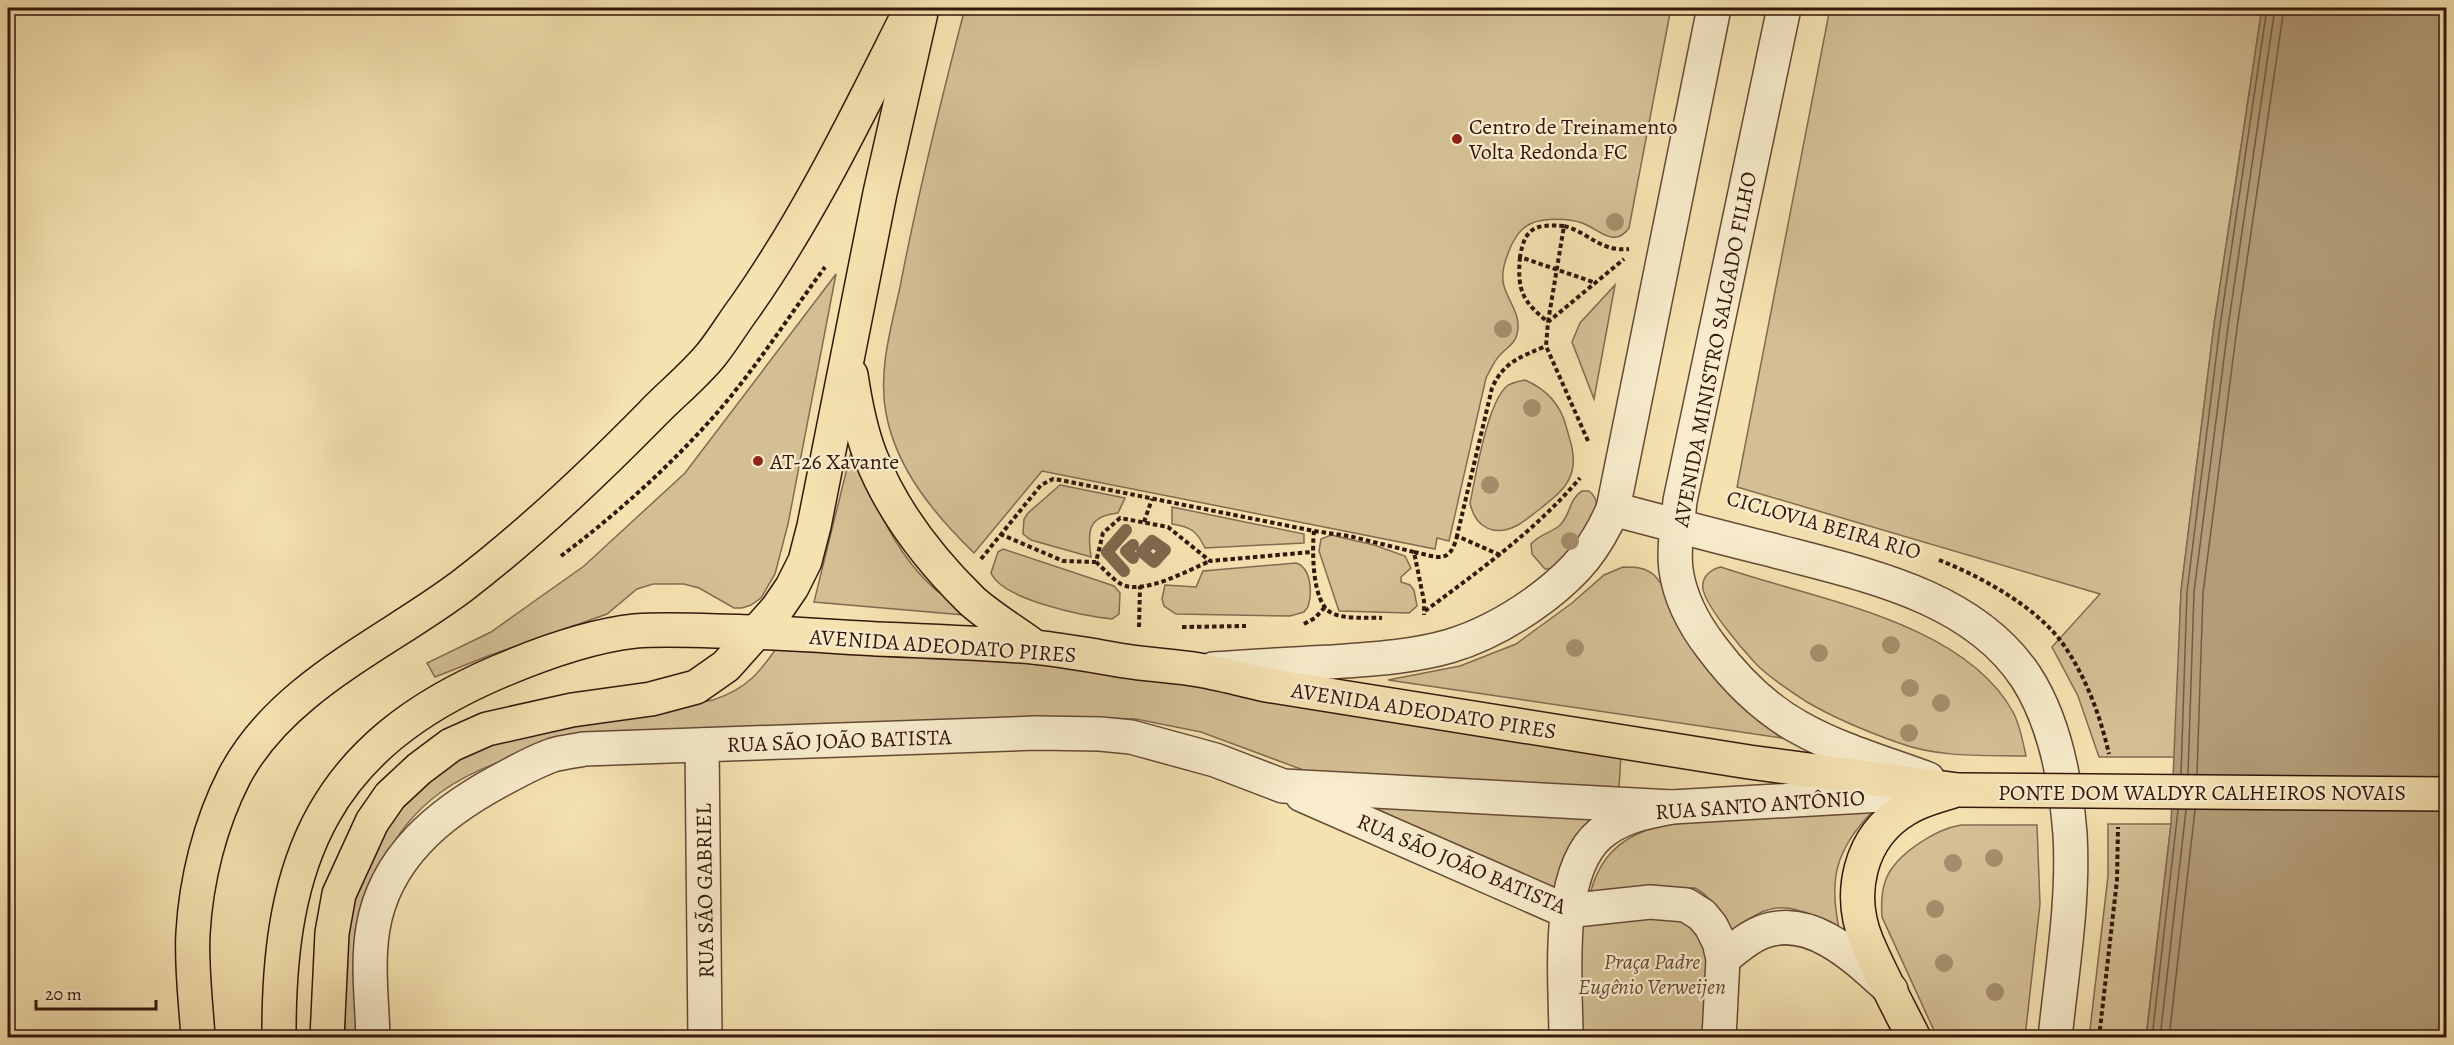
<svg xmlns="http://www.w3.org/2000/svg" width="2454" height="1045" font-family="Alegreya,serif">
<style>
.green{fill:#d4bf95;stroke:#846a50;stroke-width:1.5}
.water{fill:#b39d79;stroke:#80674d;stroke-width:1.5}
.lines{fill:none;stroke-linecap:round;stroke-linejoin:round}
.shore{stroke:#745a42;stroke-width:1.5}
.stream{stroke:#80674d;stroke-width:12}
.minor-casing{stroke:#644934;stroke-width:36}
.primary-casing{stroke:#34160b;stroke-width:36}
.trunk-casing{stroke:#34160b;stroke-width:36}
.path{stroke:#34160b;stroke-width:4;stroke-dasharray:4.5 3;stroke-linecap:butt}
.minor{stroke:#f8eccc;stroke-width:33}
.primary{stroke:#f5e2b1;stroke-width:33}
.trunk{stroke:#f5e2b1;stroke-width:33}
.primary-bridge-casing{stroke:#34160b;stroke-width:36;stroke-linecap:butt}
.primary-bridge{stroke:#f5e2b1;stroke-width:33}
.tree{fill:#a58e6c}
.poi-dot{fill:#8f2418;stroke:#f8eccc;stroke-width:2}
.labels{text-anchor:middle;stroke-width:4.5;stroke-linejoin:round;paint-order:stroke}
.poi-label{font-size:22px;fill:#34160b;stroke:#f8eccc;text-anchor:start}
.street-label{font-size:22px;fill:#34160b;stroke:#f8eccc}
.park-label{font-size:22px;font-style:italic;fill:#644934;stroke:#f8eccc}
</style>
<rect width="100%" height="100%" fill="#f5e2b1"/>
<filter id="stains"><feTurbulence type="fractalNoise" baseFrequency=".00333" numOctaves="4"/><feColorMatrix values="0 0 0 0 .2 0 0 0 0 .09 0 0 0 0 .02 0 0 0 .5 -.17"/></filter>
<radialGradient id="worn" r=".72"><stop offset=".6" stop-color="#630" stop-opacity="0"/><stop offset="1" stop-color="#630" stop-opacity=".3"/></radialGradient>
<g class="green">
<path d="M965,8H1671L1629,228C1614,249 1599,229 1582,223C1568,218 1545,218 1532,223C1521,228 1516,236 1511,246C1506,258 1500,273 1504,286C1509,303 1522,316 1517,334C1515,344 1506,348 1500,355C1494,361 1490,371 1486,378L1449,541L1437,538L1435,549L1042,471L974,553C935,515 896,469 886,413C878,371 891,328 900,287C918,193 941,100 965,8Z"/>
<polygon points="1830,8 2262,8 2214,325 2181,591 2176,757 2099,757 2078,696 2052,647 2100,594 1737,487"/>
<polygon points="836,274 788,524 775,574 761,598 751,605 742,608 734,608 699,588 684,584 653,584 637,589 607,614 488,656 435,677 427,663 491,632 584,566 685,473"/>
<polygon points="1615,285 1594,399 1572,342 1580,323"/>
<path d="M1525,380C1546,389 1560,403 1566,426C1570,440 1576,456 1572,471C1568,488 1553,498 1540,509C1533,514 1525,521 1518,525C1494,538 1475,527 1470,503C1476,475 1487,403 1507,386C1512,382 1520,381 1525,380Z"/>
<path d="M852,448C874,500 893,553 937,591C949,600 963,608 976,616L814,602Z"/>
<path d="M1060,485L1125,498L1118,513C1088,516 1087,531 1091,557L1031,540L1023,534L1024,519L1028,513Z"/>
<path d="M1582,491H1589C1614,510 1570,552 1557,569H1545L1532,554L1531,544C1540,534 1550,533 1559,526C1571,516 1568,500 1582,491Z"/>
<path d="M1172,507L1304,534V543L1205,548C1197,531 1191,527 1172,524Z"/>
<polygon points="1331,535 1374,545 1405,556 1411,568 1401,577 1401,582 1410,585 1414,590 1417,606 1409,613 1339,611 1319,551 1321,539"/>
<path d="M1003,549L1114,586L1120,593L1119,614L1112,619C1084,616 1003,600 991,573L998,552Z"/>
<path d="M1296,563C1312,568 1312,594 1308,607L1304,612L1290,616L1176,614L1164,606L1162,599L1165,585L1196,587L1203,571Z"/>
<path d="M1623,567C1634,567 1645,567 1654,575C1670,591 1674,618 1686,637C1710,678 1745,707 1781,738L1388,680L1460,666L1516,644L1572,603L1604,575Z"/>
<path d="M1721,567C1813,599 1963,621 2013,712C2020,725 2023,742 2026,756C1984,755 1940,758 1899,743C1868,732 1836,719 1807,702C1790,691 1771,679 1756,664C1743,650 1706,607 1703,589C1701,577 1711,569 1721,567Z"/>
<path d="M783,639L1073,660L1621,755L1619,788L1314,774L1201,732L1136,719L1098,718L525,753C461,773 411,801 382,865C377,877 377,896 376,910C370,953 365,995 359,1037L345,1038L344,968L350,913L356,883L401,799L456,760L491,741L713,700C750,688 762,669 783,639Z"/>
<path d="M1339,799L1611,810C1575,838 1561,848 1555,895Z"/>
<path d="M1873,811C1835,850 1828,880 1840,933C1793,901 1772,897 1728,935C1720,916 1714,898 1695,888L1591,891C1602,850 1629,832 1670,824Z"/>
<polygon points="2108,824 2171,824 2146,1037 2089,1038 2108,876"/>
<path d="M1961,825H2037L2040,904L2025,1037H1937L1882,917C1881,904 1881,892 1886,879C1896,854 1936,829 1961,825Z"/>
<polygon points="1670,908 1708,932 1712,1037 1572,1038 1577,922"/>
</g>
<polygon class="water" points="2262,8 2446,8 2446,1037 2146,1038 2171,824 2181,591 2214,325"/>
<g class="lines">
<g class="shore">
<polyline points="2181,774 2187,592 2220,326 2267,8"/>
<polyline points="2188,774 2194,592 2228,327 2275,8"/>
<polyline points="2197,774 2203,593 2237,328 2284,8"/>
<polyline points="2152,1038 2178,810"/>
<polyline points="2160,1038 2186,810"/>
<polyline points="2169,1038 2195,810"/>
</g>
<g class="stream">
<polygon points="1152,541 1165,550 1154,562 1142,552"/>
<polyline points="1133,545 1126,551 1133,558"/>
<polyline points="1124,571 1107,552 1126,530"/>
</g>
<g class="minor-casing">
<g id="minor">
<path d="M1784,8L1680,501C1678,524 1673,547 1676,570C1680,598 1695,626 1712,648C1736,680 1765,709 1800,728C1839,750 1885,763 1928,779"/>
<path d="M1613,509C1666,523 1719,537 1772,550C1861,574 1971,594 2026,677C2055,722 2066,782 2070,834C2074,901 2062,970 2055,1038"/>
<path d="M1213,669C1253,666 1292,664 1332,662C1372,659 1412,657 1450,646C1483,636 1515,618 1543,597C1577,571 1596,548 1613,509L1714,8"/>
<polyline points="702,745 705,1038"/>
<polyline points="1302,795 1566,911 1650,902 1686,905 1702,915 1711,926 1719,942 1723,959 1719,1038"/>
<path d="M1723,959C1735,949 1747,938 1762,932C1811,913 1857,959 1891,990"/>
<path d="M373,1038C372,1001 367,964 373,928C385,857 440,813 499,781C516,772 535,761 553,755C563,752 574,751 584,749L1036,733L1100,734L1131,737L1215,760L1283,786L1672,807"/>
<path d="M1566,1038C1566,982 1554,873 1600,834C1621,816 1647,812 1672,807L1917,793"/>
</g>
</g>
<g class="primary-casing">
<g id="primary">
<path d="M279,1038C278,857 325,746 498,672C540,654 589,636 635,631C662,629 689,630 716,631C770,632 824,636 877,639C929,641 981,643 1033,647C1064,650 1095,656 1125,661C1150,665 1175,666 1199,670C1222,674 1244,680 1266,685L1749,762L1958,790"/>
<path d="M1914,1038C1898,1006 1881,975 1867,942C1847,894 1859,837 1906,809C1920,800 1937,796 1953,791"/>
</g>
</g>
<g class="trunk-casing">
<g id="trunk">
<path d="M851,375C855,402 860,429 870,455C891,509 930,560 972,601C991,618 1015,632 1035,647"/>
<path d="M198,1038C196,1003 191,967 193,933C196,880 210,824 234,777C281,687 385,644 462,586C530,534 591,476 651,415C670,395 693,377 711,355C723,340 733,323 745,307C809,216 857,116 907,17"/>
<polyline points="327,1038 332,933 339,894 372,822 390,796 419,769 451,745 487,729 572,710 651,699 696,687 726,666 777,609 792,587 805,561 814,526 880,193 922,8"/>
</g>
</g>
<g class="path">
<path d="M1564,226C1535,224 1525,227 1520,257L1596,283"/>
<path d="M1520,257C1517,290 1522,301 1548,322"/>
<path d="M1548,322L1564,226C1590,233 1600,252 1629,249"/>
<polyline points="1588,441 1546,346 1548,322 1624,259"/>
<polyline points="1144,522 1152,499"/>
<path d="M1314,531C1312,550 1312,601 1330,612C1343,620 1367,617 1382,618"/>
<polyline points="1000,534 1063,561 1096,562 1103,533 1120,518 1168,527 1210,561 1312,552"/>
<path d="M1414,552C1438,557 1450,565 1457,536"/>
<path d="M1500,555L1457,536L1492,388C1504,361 1521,357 1546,346"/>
<path d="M561,556C617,514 670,466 716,414C756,368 789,316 825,267"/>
<polyline points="981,559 1041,485 1053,479 1060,480 1314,531 1349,536 1414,552 1424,601 1424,615"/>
<path d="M1939,560C1980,576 2037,607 2063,644C2086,677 2100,715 2109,754"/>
<path d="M1096,562C1104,569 1112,579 1121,584C1142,596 1189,570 1210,561"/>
<path d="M1425,611C1480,570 1535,531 1580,478"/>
<polyline points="1304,624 1315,618 1325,607"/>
<polyline points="1139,627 1140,586"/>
<polyline points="1182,627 1246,626"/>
<polyline points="2099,1038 2117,880 2118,827"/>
</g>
<use href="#minor" class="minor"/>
<use href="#primary" class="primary"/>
<use href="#trunk" class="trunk"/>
<g class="primary-bridge-casing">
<polyline id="primary-bridge" points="1958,790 2446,794"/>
</g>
<use href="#primary-bridge" class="primary-bridge"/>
</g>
<g class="tree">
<circle cx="1615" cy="222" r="9"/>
<circle cx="1503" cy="329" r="9"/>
<circle cx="1532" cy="408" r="9"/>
<circle cx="1490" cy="485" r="9"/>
<circle cx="1570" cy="541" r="9"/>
<circle cx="1891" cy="645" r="9"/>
<circle cx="1575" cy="648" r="9"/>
<circle cx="1819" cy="653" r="9"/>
<circle cx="1910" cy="688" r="9"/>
<circle cx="1941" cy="703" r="9"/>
<circle cx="1909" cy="733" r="9"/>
<circle cx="1994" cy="858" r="9"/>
<circle cx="1953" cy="863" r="9"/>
<circle cx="1935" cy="909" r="9"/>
<circle cx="1944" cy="963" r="9"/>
<circle cx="1995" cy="992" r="9"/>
</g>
<g class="poi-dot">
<circle cx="1457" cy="139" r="6"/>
<circle cx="758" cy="461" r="6"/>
</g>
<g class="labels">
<g class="poi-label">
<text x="1469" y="134">Centro de Treinamento<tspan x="1469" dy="25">Volta Redonda FC</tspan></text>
<text x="770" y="469">AT-26 Xavante</text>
</g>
<g class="street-label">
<text transform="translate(1714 349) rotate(-79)" y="8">AVENIDA MINISTRO SALGADO FILHO</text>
<text transform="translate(1824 524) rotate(16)" y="8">CICLOVIA BEIRA RIO</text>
<text transform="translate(943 645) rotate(4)" y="8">AVENIDA ADEODATO PIRES</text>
<text transform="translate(1424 710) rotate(9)" y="8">AVENIDA ADEODATO PIRES</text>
<text transform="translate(839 740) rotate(-2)" y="8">RUA SÃO JOÃO BATISTA</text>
<text x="2202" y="800">PONTE DOM WALDYR CALHEIROS NOVAIS</text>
<text transform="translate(1760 804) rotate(-4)" y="8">RUA SANTO ANTÔNIO</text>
<text transform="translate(1462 863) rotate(23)" y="8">RUA SÃO JOÃO BATISTA</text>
<text transform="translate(704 891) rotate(-91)" y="8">RUA SÃO GABRIEL</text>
</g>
<g class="park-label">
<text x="1652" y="969">Praça Padre<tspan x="1652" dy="25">Eugênio Verweijen</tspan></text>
</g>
</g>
<rect width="2454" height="1045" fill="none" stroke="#f5e2b1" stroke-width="30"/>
<rect x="9" y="9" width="2436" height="1027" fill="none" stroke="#34160b" stroke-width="3"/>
<rect x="15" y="15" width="2424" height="1015" fill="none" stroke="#34160b" stroke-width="1.5"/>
<path d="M36 1000v9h120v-9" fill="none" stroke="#34160b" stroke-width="3"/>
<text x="45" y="1000" font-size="18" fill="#34160b" stroke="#f8eccc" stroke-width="4.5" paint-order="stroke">20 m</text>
<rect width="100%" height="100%" filter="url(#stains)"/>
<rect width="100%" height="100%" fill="url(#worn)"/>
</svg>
